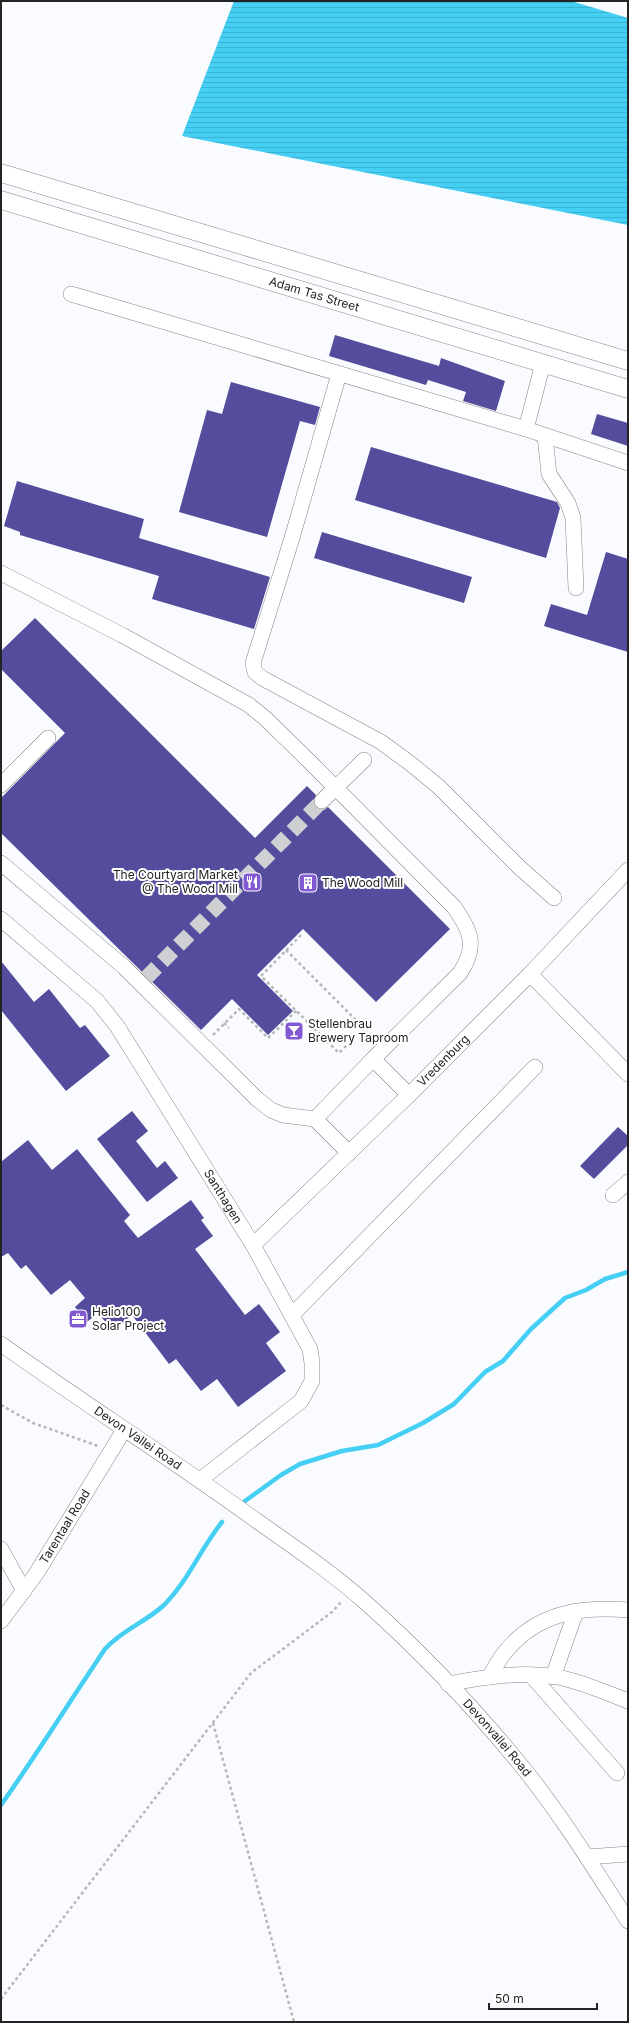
<svg xmlns="http://www.w3.org/2000/svg" width="629" height="2023" font-family="Inter,sans-serif">
<style>
.water{fill:url(#water-rules)}
.lines{fill:none;stroke-linecap:round;stroke-linejoin:round}
.stream{stroke:#45cff4;stroke-width:4.5}
.building{fill:#544c9c}
.minor-tunnel{stroke:#cfd0d3;stroke-width:15;stroke-dasharray:15 8;stroke-linecap:butt}
.minor-casing{stroke:#868689;stroke-width:16}
.major-casing{stroke:#868689;stroke-width:19}
.path{stroke:#b6b7b9;stroke-width:2.5;stroke-dasharray:3 3;stroke-linecap:butt}
.minor{stroke:#fff;stroke-width:15}
.major{stroke:#fff;stroke-width:18}
.labels{text-anchor:middle;stroke-width:4;stroke-linejoin:round;paint-order:stroke}
.street-label{font-size:12px;fill:#242425;stroke:#fff}
.poi-label{font-size:12px;fill:#242425;stroke:#fff;text-anchor:start}
</style>
<defs>
<pattern id="water-rules" width="6" height="5" patternUnits="userSpaceOnUse"><rect width="6" height="5" fill="#45cff4"/><path d="M0 2.5h6" fill="none" stroke="#3cb2d1"/></pattern>
</defs>
<rect width="100%" height="100%" fill="#fafbfe"/>
<polygon class="water" points="234,1 571,1 628,18 628,225 182,136"/>
<g class="lines">
<g class="stream">
<polyline points="245,1501 281,1475 300,1464 342,1451 378,1445 423,1423 454,1404 485,1372 503,1361 531,1329 565,1298 586,1290 605,1279 628,1272"/>
<path d="M1,1805C37,1754 70,1701 105,1649C122,1630 146,1622 164,1605C188,1581 201,1548 222,1522"/>
</g>
</g>
<g class="building">
<polygon points="335,335 439,366 441,358 505,381 496,411 463,401 466,392 428,380 426,385 329,356"/>
<polygon points="231,382 320,407 315,425 300,421 267,537 179,512 207,410 222,414"/>
<polygon points="597,414 628,423 628,446 591,434"/>
<polygon points="371,447 557,502 560,508 546,558 355,500"/>
<polygon points="17,481 144,519 139,538 270,577 254,629 152,599 159,576 20,535 20,532 4,526"/>
<polygon points="322,532 472,577 464,603 314,558"/>
<polygon points="606,552 628,559 628,652 544,626 551,604 587,615"/>
<polygon points="35,618 255,838 307,786 316,795 313,803 316,808 324,810 328,807 450,929 376,1002 303,929 257,975 293,1011 268,1035 232,999 201,1030 1,833 1,798 65,733 1,669 1,651"/>
<polygon points="1,961 34,1002 49,989 80,1028 85,1025 110,1056 66,1091 1,1010"/>
<polygon points="132,1111 148,1131 136,1141 157,1168 165,1161 178,1178 147,1202 97,1139"/>
<polygon points="618,1127 628,1136 628,1145 594,1179 580,1166"/>
<polygon points="28,1140 52,1170 77,1149 130,1215 124,1221 138,1238 191,1200 204,1218 201,1220 213,1236 195,1249 245,1315 259,1304 280,1332 266,1343 286,1371 238,1407 217,1379 201,1391 176,1359 169,1364 132,1315 113,1331 98,1313 87,1322 75,1307 85,1298 70,1280 51,1295 26,1265 21,1269 8,1253 1,1257 1,1162"/>
</g>
<g class="lines">
<polyline class="minor-tunnel" points="146,978 322,801"/>
<g class="minor-casing">
<g id="minor">
<polyline points="71,294 526,429 628,463"/>
<polyline points="339,374 292,538 253,663 255,672 262,678 381,742 411,764 439,787 519,867 554,898"/>
<polyline points="526,429 543,363"/>
<polyline points="545,436 549,474 568,503 573,518 576,588"/>
<path d="M1,573L122,635L249,705L266,719L310,762L454,907C472,932 477,947 460,973L373,1059L409,1095"/>
<polyline points="1,785 48,738"/>
<polyline points="322,801 364,760"/>
<polyline points="1,863 124,967 257,1099 271,1110 283,1115 315,1119 373,1059"/>
<path id="s1" d="M1,919L97,1001L117,1026L253,1245L310,1349L312,1363V1381L301,1401L200,1480"/>
<polyline points="530,974 628,1074"/>
<polyline points="315,1119 349,1153"/>
<polyline points="613,1195 628,1182"/>
<path id="s2" d="M253,1245L409,1095L530,974L628,870"/>
<polyline points="292,1315 535,1067"/>
<path id="s3" d="M1,1344C85,1404 173,1460 257,1521C294,1547 331,1572 365,1602C419,1650 474,1708 520,1764C560,1813 594,1868 628,1921"/>
<polyline points="1,1549 24,1591"/>
<path id="s4" d="M1,1621L36,1574L124,1430"/>
<polyline points="531,1675 617,1773"/>
<path d="M489,1677C494,1669 499,1659 506,1651C537,1613 581,1606 628,1610"/>
<polyline points="553,1677 576,1611"/>
<path d="M448,1684C483,1677 522,1671 558,1677C582,1682 605,1692 628,1701"/>
<polyline points="587,1857 628,1854"/>
</g>
</g>
<g class="major-casing">
<g id="major">
<polyline points="1,173 628,361"/>
<path id="s5" d="M1,200L628,389"/>
</g>
</g>
<g class="path">
<polyline points="301,935 261,976 339,1053 353,1039"/>
<polyline points="286,950 365,1029"/>
<polyline points="224,1023 229,1028"/>
<polyline points="213,1035 239,1009 268,1038 296,1011"/>
<polyline points="1,1405 33,1423 98,1446"/>
<polyline points="213,1723 294,2022"/>
<polyline points="1,1999 251,1673 332,1612 342,1601"/>
</g>
<use href="#minor" class="minor"/>
<use href="#major" class="major"/>
</g>
<defs>
<g id="restaurant-square" transform="scale(1)"><rect x="-9" y="-9" width="18" height="18" rx="4" fill="#8159d3" stroke="#fff"/><path d="M-5-6h1v4h1v-4h1v4h1v-4h1v5L-1.5 .5V6h-2V.5L-5-1ZM5-6V6H3V1.5H1.5Q1.5-4 5-6Z" fill="#fff"/></g>
<g id="building-square" transform="scale(1)"><rect x="-9" y="-9" width="18" height="18" rx="4" fill="#8159d3" stroke="#fff"/><path d="M-4-6H4V6H1V3H-1V6H-4ZM-2.5-4.3h1.7v1.8h-1.7ZM.8-4.3h1.7v1.8H.8ZM-2.5-1h1.7V.8h-1.7ZM.8-1h1.7V.8H.8Z" fill="#fff"/></g>
<g id="bar-square" transform="scale(1)"><rect x="-9" y="-9" width="18" height="18" rx="4" fill="#8159d3" stroke="#fff"/><path d="M-6-5H6L.8 .8V4.5H3.5V6h-7V4.5H-.8V.8Z" fill="#fff"/></g>
<g id="office-square" transform="scale(1)"><rect x="-9" y="-9" width="18" height="18" rx="4" fill="#8159d3" stroke="#fff"/><path d="M-6-3h4V-5.5h4V-3h4V5H-6ZM-1-4.5V-3h2v-1.5ZM-6 0V1H6V0Z" fill="#fff"/></g>
</defs>
<g fill-rule="evenodd">
<use href="#restaurant-square" x="252" y="882"/>
<use href="#building-square" x="308" y="883"/>
<use href="#bar-square" x="294" y="1031"/>
<use href="#office-square" x="78" y="1319"/>
</g>
<g class="labels">
<g class="street-label">
<text dy="4" stroke="none"><textPath href="#s5" startOffset="327">Adam Tas Street</textPath></text>
<text dy="4" stroke="none"><textPath href="#s2" startOffset="265">Vredenburg</textPath></text>
<text dy="4" stroke="none"><textPath href="#s1" startOffset="359">Santhagen</textPath></text>
<text dy="4" stroke="none"><textPath href="#s3" startOffset="166">Devon Vallei Road</textPath></text>
<text dy="4" stroke="none"><textPath href="#s4" startOffset="114">Tarentaal Road</textPath></text>
<text dy="4" stroke="none"><textPath href="#s3" startOffset="636">Devonvallei Road</textPath></text>
</g>
<g class="poi-label">
<text x="238" y="879" text-anchor="end">The Courtyard Market<tspan x="238" dy="14">@ The Wood Mill</tspan></text>
<text x="322" y="887">The Wood Mill</text>
<text x="308" y="1028">Stellenbrau<tspan x="308" dy="14">Brewery Taproom</tspan></text>
<text x="92" y="1316">Helio100<tspan x="92" dy="14">Solar Project</tspan></text>
</g>
</g>
<rect width="629" height="2023" fill="none" stroke="#242425" stroke-width="4"/>
<path d="M489 2003v6h108v-6" fill="none" stroke="#242425" stroke-width="2"/>
<text x="495" y="2003" font-size="12" fill="#242425" stroke="#ffffff" stroke-width="3" paint-order="stroke">50 m</text>
</svg>
